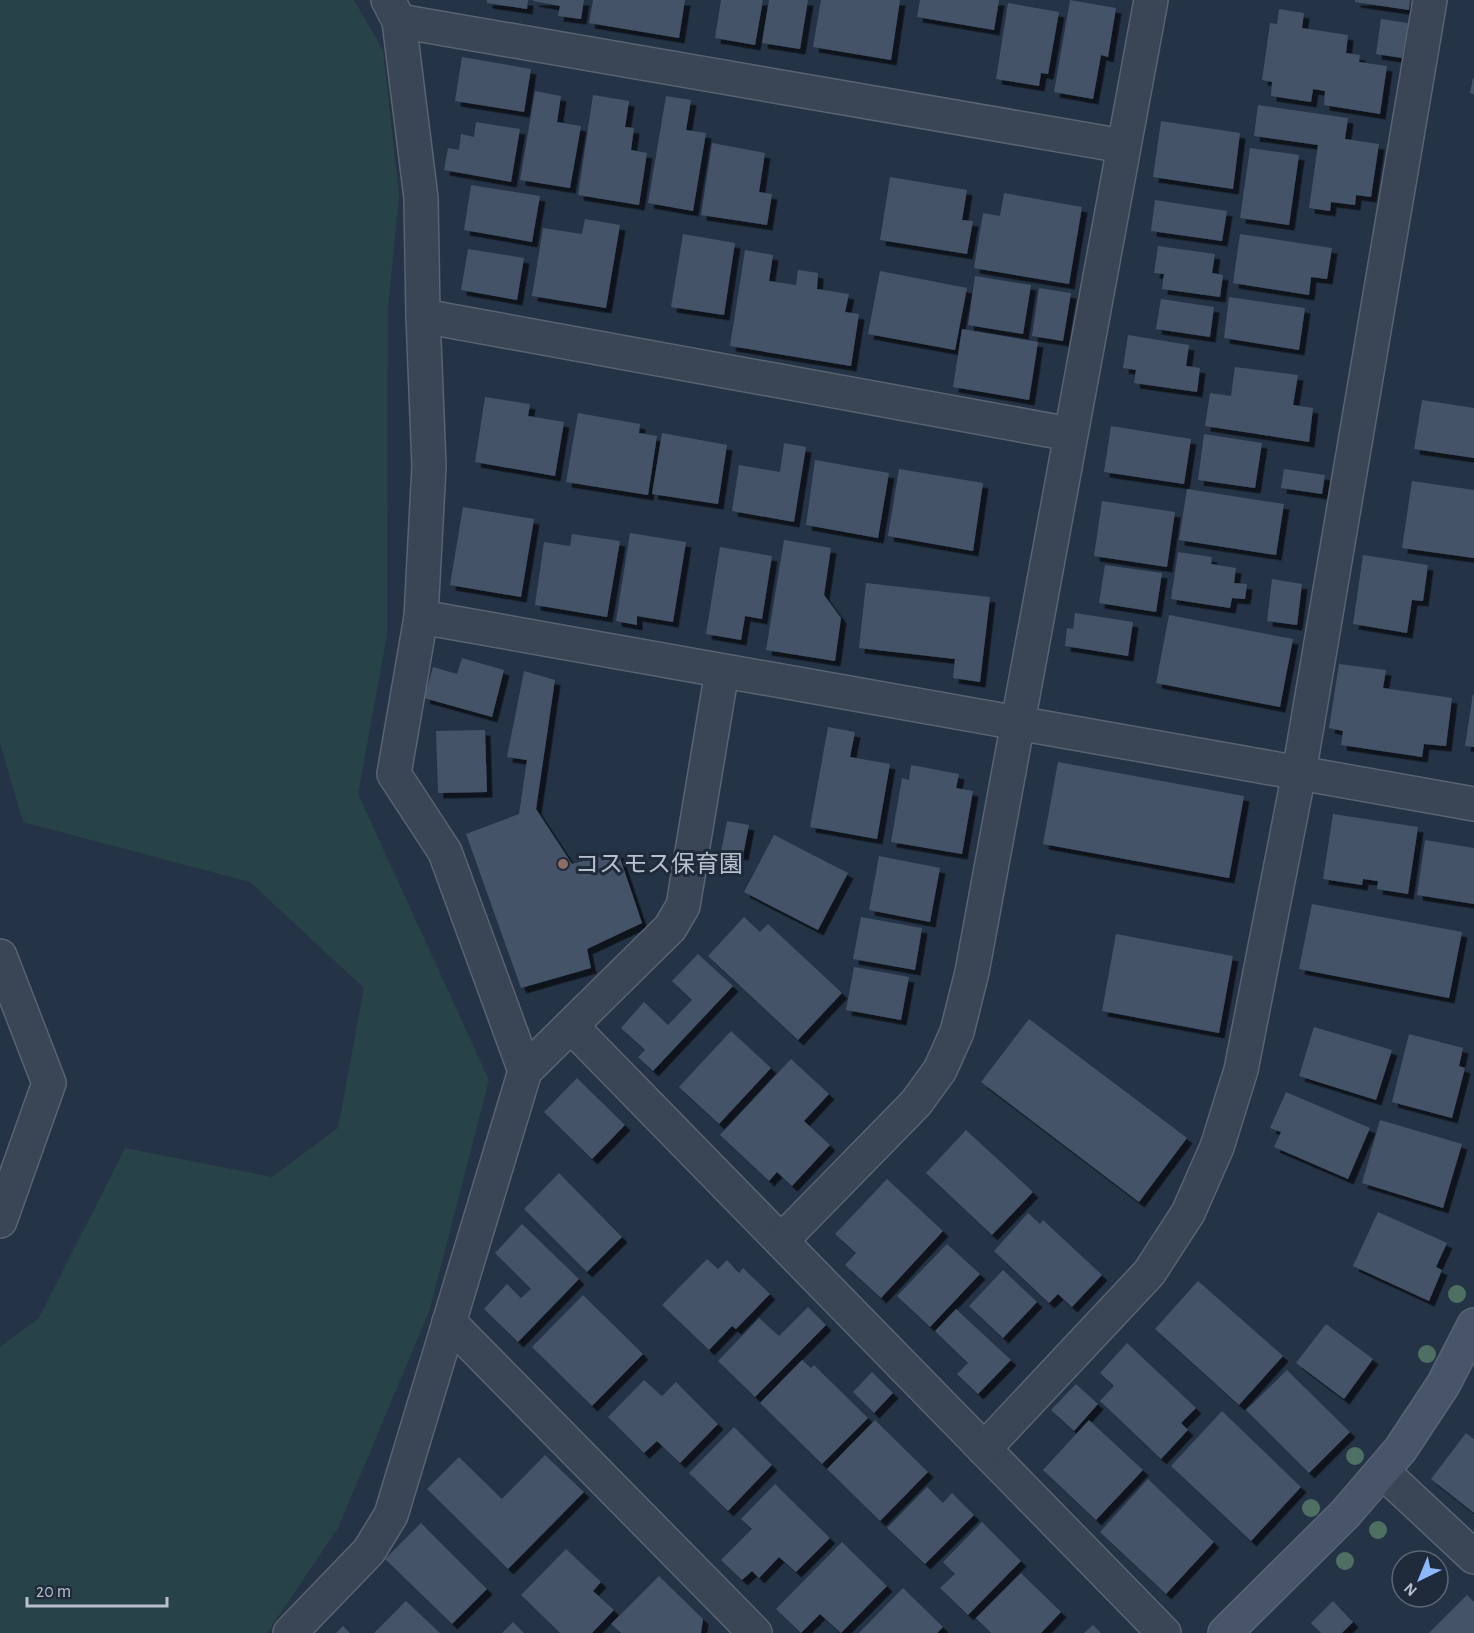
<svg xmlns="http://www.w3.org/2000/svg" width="1474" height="1633" font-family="'Alegreya Sans','Noto Sans JP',sans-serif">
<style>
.green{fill:#284347}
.building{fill:#445368;filter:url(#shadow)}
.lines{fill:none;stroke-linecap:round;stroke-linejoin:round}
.street-casing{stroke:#596372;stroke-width:36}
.secondary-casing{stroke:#596372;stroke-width:36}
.street{stroke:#3a4555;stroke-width:33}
.secondary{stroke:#485469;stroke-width:33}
.tree{fill:#4d7063}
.education-dot{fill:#8d6e63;stroke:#1f2a3b;stroke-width:2}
.labels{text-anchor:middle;stroke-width:6;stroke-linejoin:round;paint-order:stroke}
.poi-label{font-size:24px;fill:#b8c0ce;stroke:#1f2a3b;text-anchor:start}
</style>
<defs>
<filter id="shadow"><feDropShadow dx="5.5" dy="5.5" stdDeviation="0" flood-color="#0009"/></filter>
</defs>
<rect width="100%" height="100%" fill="#253346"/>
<polygon class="green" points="0,0 354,0 383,50 399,196 388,308 387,635 358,794 489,1080 429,1312 338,1528 267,1633 0,1633 0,1347 39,1318 125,1148 272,1177 338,1128 364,988 250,882 23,822 0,743"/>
<g class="building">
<polygon points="487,0 528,0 527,9 487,3"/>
<polygon points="533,0 584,0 581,19 558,16 560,6 533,1"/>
<polygon points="593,0 685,0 679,38 589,23"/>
<polygon points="721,0 763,0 755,45 715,38"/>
<polygon points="769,0 808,0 800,49 762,43"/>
<polygon points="821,0 900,0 891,60 813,47"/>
<polygon points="920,0 999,0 994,30 917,17"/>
<polygon points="1070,0 1116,8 1108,57 1101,55 1093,99 1054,92"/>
<polygon points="1355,0 1410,0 1409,10 1355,2"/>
<polygon points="1008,3 1059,12 1048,74 1041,73 1039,86 996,79"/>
<polygon points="1279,9 1304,13 1302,28 1348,35 1346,53 1360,55 1359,62 1387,66 1380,114 1324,105 1325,91 1313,89 1311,102 1271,96 1272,82 1262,80 1270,23 1277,24"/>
<polygon points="1381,19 1408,23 1402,58 1376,54"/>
<polygon points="462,57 531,69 524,112 455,101"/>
<polygon points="1473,78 1474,78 1474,94 1470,93"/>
<polygon points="535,91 561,96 557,122 581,126 570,188 520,180"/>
<polygon points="593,95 629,101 625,127 634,128 631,150 647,153 639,205 578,195"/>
<polygon points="666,96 691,100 686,130 706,133 693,211 648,203"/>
<polygon points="1258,105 1348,118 1345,139 1379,144 1371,197 1356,195 1355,205 1331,202 1330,211 1309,208 1318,145 1254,136"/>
<polygon points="1161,121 1240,133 1233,189 1153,177"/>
<polygon points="476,122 520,129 511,182 444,170 448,148 459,150 461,134 474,137"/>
<polygon points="712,143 765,153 759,192 772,194 767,225 701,215"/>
<polygon points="1250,148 1299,155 1289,225 1240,218"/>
<polygon points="890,177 967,190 962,220 973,221 967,254 880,240"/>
<polygon points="471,185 540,196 532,242 464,230"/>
<polygon points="1004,193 1082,207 1069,284 974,268 983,213 1000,216"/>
<polygon points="1155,200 1227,211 1222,241 1151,231"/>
<polygon points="585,219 620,225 606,308 532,296 543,228 582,234"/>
<polygon points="683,234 735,243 724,315 671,307"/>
<polygon points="1240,234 1332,248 1327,279 1311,277 1309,295 1233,283"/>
<polygon points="1158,246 1215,254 1212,273 1223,275 1220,297 1162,289 1164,274 1154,273"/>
<polygon points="468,249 524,258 517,300 461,290"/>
<polygon points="745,250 773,255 769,281 796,285 798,270 818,273 817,289 849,294 845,312 859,314 851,366 730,346"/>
<polygon points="880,271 967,288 955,350 868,334"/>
<polygon points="975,276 1031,285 1023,334 968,325"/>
<polygon points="1039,288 1071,293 1063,341 1032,336"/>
<polygon points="1229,297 1305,308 1299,350 1224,338"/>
<polygon points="1161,299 1214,307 1210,337 1156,329"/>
<polygon points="962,329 1038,342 1029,400 953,387"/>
<polygon points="1128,335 1189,345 1186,366 1200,368 1197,392 1134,383 1136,370 1123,368"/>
<polygon points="1235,367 1298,375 1293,405 1313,408 1309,442 1205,426 1210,393 1231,396"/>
<polygon points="485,397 530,404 528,416 564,422 555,476 475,462"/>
<polygon points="1422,400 1474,408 1474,458 1414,449"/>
<polygon points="578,413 640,424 639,433 657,436 648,495 566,482"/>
<polygon points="1111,426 1191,439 1184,484 1104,472"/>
<polygon points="662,433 727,445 718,504 652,494"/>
<polygon points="1204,434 1262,443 1255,488 1198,480"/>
<polygon points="784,443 806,447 794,522 732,511 739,465 780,472"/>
<polygon points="815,460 889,473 878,538 806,525"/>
<polygon points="899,469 983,483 973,551 888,536"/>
<polygon points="1284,469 1325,475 1322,494 1281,488"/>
<polygon points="1412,481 1474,490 1474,558 1402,548"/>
<polygon points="1187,489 1284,504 1276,555 1179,540"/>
<polygon points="1102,501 1175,512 1167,567 1094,556"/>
<polygon points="463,507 534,519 521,597 450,585"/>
<polygon points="630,533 686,542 673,622 637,616 637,625 616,621"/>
<polygon points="572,534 620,541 607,617 535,605 544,542 570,546"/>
<polygon points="784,540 831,548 824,595 841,618 835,661 766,650"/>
<polygon points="720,547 772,556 762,619 745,616 741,640 706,634"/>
<polygon points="1178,552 1212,557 1211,564 1236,568 1234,583 1247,584 1245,599 1232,598 1230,608 1171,599"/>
<polygon points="1363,555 1428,565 1423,601 1412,600 1407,633 1353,624"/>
<polygon points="1105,565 1162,573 1156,612 1099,603"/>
<polygon points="1272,579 1302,584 1297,625 1267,621"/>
<polygon points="866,583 990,597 980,682 953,678 955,659 859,648"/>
<polygon points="1075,613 1133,622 1128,656 1065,646 1067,628 1073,629"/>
<polygon points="1169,615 1293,639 1280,707 1156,683"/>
<polygon points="462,658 504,670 492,717 424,698 433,667 457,674"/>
<polygon points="1339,664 1386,670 1383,688 1452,698 1446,746 1424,744 1422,757 1341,745 1343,731 1329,728"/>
<polygon points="524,671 555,680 536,809 572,864 618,852 642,923 587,949 591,968 521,988 466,834 519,814 527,760 507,757"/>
<polygon points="1473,694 1474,694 1474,747 1465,746"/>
<polygon points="828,727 855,732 850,757 890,764 877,839 810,827"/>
<polygon points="485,730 487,792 438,793 436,731"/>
<polygon points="1058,762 1244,796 1229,878 1043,844"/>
<polygon points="911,765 959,774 956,788 973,791 962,854 891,842 902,778 909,780"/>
<polygon points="1333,814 1418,827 1408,894 1377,889 1378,881 1363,879 1362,885 1323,879"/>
<polygon points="727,821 749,825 743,855 721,852"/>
<polygon points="774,835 848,873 818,930 744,892"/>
<polygon points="1425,840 1474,848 1474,904 1417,895"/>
<polygon points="879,856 940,868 930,922 869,910"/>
<polygon points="1312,904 1462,932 1449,998 1299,969"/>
<polygon points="744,917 760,932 768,924 842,993 798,1040 708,956"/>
<polygon points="861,917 922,928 915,970 853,959"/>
<polygon points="1116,934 1233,956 1219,1033 1102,1011"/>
<polygon points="698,954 733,986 653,1071 638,1057 645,1050 621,1028 644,1002 668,1025 692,1000 672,981"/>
<polygon points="854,967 909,977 901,1020 846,1010"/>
<polygon points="1029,1019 1187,1138 1139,1202 981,1082"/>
<polygon points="1314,1027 1392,1050 1376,1100 1299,1076"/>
<polygon points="731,1031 771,1068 719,1124 679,1087"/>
<polygon points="1409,1034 1463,1048 1459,1066 1465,1068 1452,1118 1392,1102"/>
<polygon points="791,1059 829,1094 804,1121 830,1145 792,1186 777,1172 769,1181 720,1135"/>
<polygon points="577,1078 625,1125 592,1159 544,1112"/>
<polygon points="1286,1092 1370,1128 1348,1179 1274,1147 1281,1132 1270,1128"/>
<polygon points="1380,1120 1462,1144 1443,1208 1362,1183"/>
<polygon points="966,1130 1033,1192 992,1235 926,1173"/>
<polygon points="559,1173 622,1237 587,1272 524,1209"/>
<polygon points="887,1179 943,1231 881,1298 845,1265 856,1253 835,1234"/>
<polygon points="1378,1212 1447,1243 1436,1267 1442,1270 1429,1301 1353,1266"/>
<polygon points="1028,1213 1040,1224 1043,1220 1102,1275 1072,1307 1058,1294 1049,1303 994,1251"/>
<polygon points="522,1224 579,1279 518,1342 484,1309 507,1284 521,1298 531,1289 495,1253"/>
<polygon points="947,1244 980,1274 930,1327 897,1296"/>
<polygon points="707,1259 718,1269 727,1260 739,1273 743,1268 770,1294 736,1329 732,1326 709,1350 662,1305"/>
<polygon points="1003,1270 1037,1302 1003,1338 969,1306"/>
<polygon points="1198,1281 1283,1356 1239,1405 1155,1329"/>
<polygon points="583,1295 643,1354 592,1406 532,1347"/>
<polygon points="808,1307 826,1325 755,1397 718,1361 759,1318 779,1336"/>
<polygon points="956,1309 1011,1360 978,1394 957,1374 968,1363 935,1331"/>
<polygon points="1326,1324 1373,1359 1344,1399 1296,1363"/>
<polygon points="1127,1343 1196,1408 1181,1423 1188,1430 1161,1459 1100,1401 1114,1386 1100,1373"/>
<polygon points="802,1360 811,1368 814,1365 868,1418 822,1464 760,1403"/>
<polygon points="1287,1370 1350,1432 1309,1473 1246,1410"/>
<polygon points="872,1372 893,1393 874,1413 853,1392"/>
<polygon points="644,1380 662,1396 676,1382 718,1424 680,1463 657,1441 644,1453 608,1417"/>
<polygon points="1076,1384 1098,1404 1074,1431 1051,1410"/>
<polygon points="1222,1411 1301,1487 1251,1541 1171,1466"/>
<polygon points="875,1420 928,1472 880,1521 827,1469"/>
<polygon points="1089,1420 1143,1470 1096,1520 1043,1470"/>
<polygon points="734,1427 772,1465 728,1511 689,1473"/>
<polygon points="1466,1433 1474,1439 1474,1513 1431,1479"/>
<polygon points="545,1455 584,1492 508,1569 427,1489 459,1457 502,1499"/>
<polygon points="1148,1479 1214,1542 1166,1594 1100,1532"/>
<polygon points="775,1484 830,1538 796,1572 779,1557 759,1578 752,1571 742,1580 721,1560 752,1529 741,1519"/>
<polygon points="927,1487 943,1503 952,1493 974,1515 925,1564 887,1528"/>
<polygon points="982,1522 1021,1561 968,1615 940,1588 955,1574 943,1562"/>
<polygon points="421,1523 487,1589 452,1624 385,1559"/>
<polygon points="842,1542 887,1586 841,1633 820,1614 801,1633 776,1609"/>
<polygon points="566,1549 601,1582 593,1591 614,1610 592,1633 560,1633 521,1595"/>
<polygon points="1021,1573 1061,1612 1041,1633 991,1633 976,1618"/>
<polygon points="659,1576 703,1619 701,1633 621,1633 611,1624"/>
<polygon points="903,1588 943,1627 937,1633 859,1633"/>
<polygon points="1467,1595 1474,1602 1474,1633 1429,1633"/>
<polygon points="406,1601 440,1633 374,1633"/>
<polygon points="1333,1601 1353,1622 1342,1633 1321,1633 1311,1623"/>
<polygon points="513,1622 524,1633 502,1633"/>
<polygon points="1093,1625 1101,1633 1084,1633"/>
<polygon points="343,1626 350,1633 336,1633"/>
</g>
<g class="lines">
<g class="street-casing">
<g id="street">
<polyline points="399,21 1123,146"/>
<polyline points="423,316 1070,434"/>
<polyline points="421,617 1474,804"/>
<polyline points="0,956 49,1083 0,1221"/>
<polyline points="571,1026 1164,1633"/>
<polyline points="525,1071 670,928 683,906 722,671"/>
<polyline points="781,1241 916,1103 940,1070 957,1032 972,972 1151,0"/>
<polyline points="449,1322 755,1633"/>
<polyline points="984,1449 1149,1273 1188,1213 1217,1147 1241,1070 1299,773 1430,0"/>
<polyline points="1382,1471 1474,1557"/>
<polyline points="290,1633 369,1551 391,1515 525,1071 445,852 394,774 421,617 429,466 423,316 421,198 399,21 388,0"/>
</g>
</g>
<g class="secondary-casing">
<polyline id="secondary" points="1225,1633 1345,1514 1400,1450 1443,1385 1474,1325"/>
</g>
<use href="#street" class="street"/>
<use href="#secondary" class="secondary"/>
</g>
<g class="tree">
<circle cx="1457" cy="1294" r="9"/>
<circle cx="1427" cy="1354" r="9"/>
<circle cx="1355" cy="1456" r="9"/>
<circle cx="1311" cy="1508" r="9"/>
<circle cx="1378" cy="1530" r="9"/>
<circle cx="1345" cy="1561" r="9"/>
</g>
<circle class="education-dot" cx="563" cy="864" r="6"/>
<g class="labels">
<g class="poi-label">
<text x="575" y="872">コスモス保育園</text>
</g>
</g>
<g transform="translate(1420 1579) rotate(223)"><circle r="28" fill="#1f2a3b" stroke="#5c6676" stroke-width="1.5"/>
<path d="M0-4.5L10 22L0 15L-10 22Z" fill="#8db7ff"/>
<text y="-9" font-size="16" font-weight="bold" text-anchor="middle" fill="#b8c0ce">N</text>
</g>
<path d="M27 1597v9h140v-9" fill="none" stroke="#b8c0ce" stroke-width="3"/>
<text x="36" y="1597" font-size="18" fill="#b8c0ce" stroke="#1f2a3b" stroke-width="4.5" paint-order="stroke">20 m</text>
</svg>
